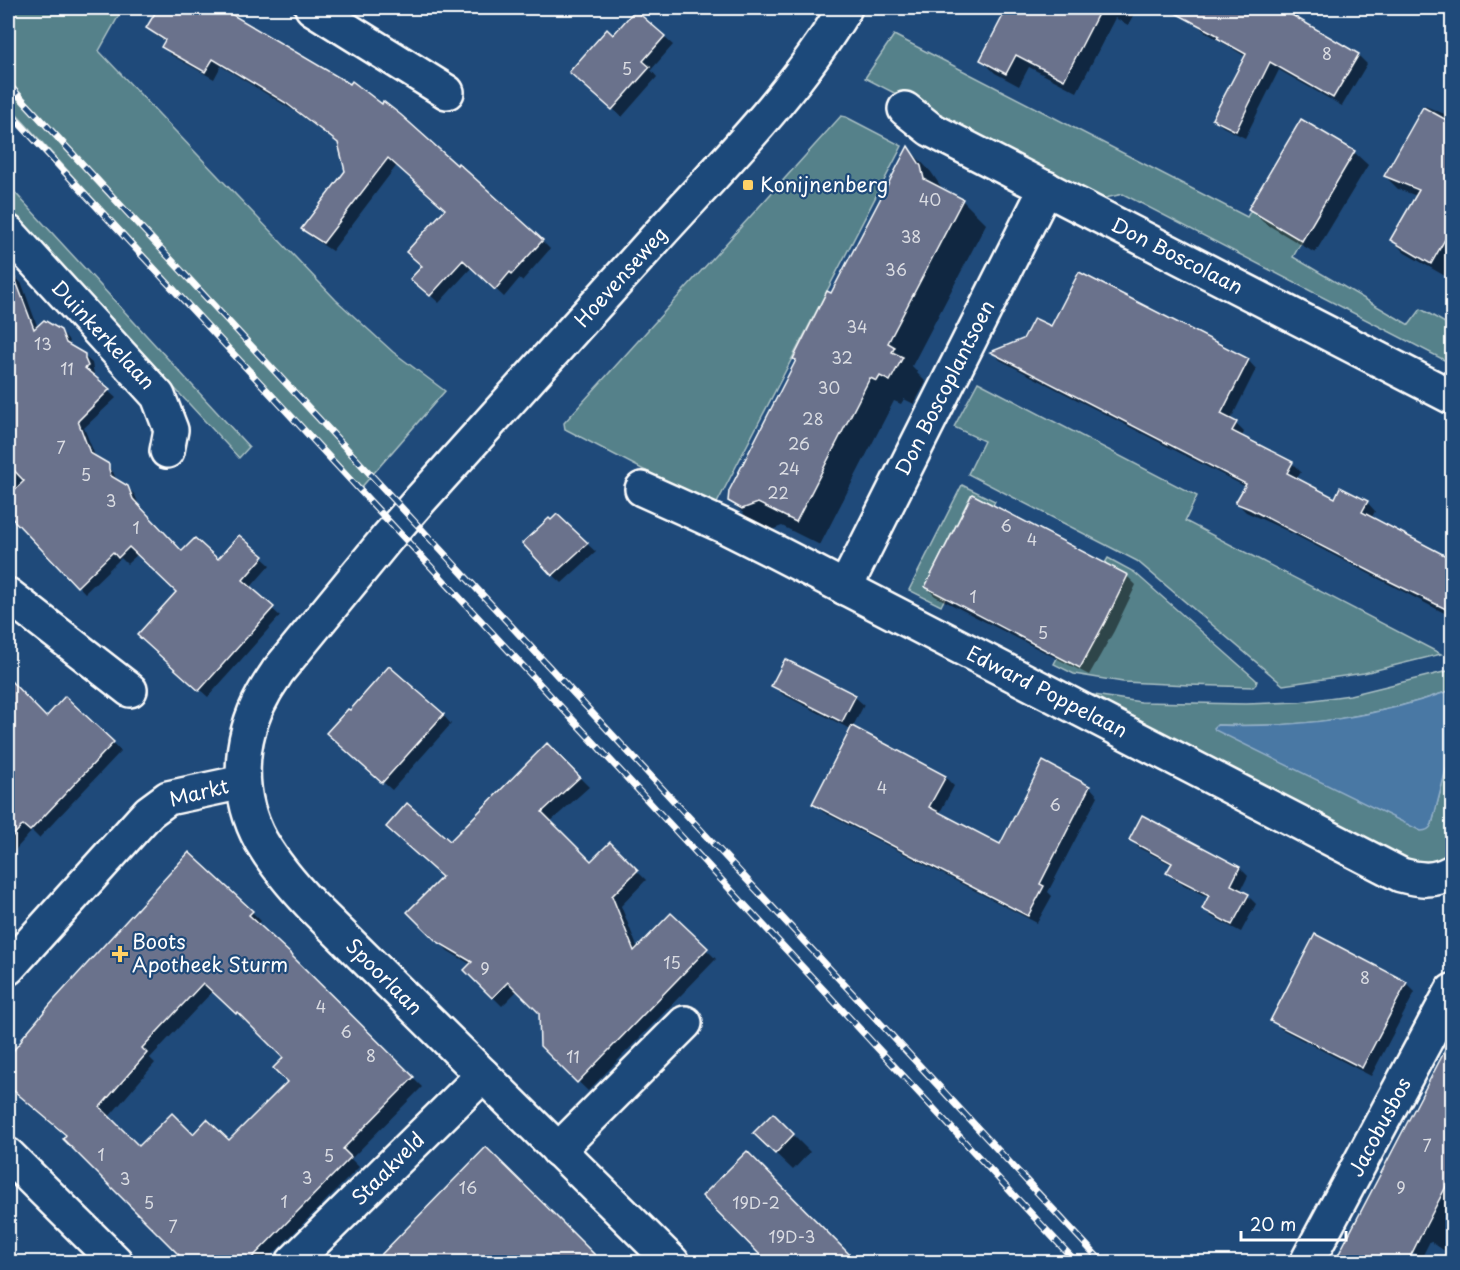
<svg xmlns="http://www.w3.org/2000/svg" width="1460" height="1270" font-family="'Playpen Sans',sans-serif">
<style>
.green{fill:#55818a;stroke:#aac0c4;stroke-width:1.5}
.water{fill:#4878a4;stroke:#91aec8;stroke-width:1.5}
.shadow{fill:#0007;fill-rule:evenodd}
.building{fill:#6a728c;stroke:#fff;stroke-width:1.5;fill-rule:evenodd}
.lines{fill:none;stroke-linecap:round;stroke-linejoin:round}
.minor-casing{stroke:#fff;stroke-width:38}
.minor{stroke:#1f4a7a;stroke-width:33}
.rail-casing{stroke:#fff;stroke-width:7}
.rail{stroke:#1f4a7a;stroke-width:4.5;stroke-dasharray:14;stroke-linecap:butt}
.poi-dot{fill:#ffd166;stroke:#1f4a7a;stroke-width:2}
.labels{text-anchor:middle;stroke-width:4.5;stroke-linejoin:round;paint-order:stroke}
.number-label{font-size:16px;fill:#dadce2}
.poi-label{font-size:20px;fill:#fff;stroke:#1f4a7a;text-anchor:start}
.street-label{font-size:20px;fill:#fff;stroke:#1f4a7a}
</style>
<rect width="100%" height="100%" fill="#1f4a7a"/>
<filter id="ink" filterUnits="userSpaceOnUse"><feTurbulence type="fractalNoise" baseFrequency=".0167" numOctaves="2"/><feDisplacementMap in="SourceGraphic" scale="12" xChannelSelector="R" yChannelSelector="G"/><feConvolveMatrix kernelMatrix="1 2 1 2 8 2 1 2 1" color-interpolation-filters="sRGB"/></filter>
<g filter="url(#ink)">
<g class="green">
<polygon points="8,8 123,8 99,51 336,300 393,352 445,391 359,490 8,105"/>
<polygon points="894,35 1247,217 1251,210 1302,241 1293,257 1409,325 1421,309 1452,327 1452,364 1123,194 1101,199 865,78"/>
<polygon points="841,116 846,117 902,146 715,507 565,429 564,423"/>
<polygon points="8,185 249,447 239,458 8,208"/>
<polygon points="978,382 1197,496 1185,521 1441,654 1364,673 1283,685 1137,561 968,474 984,441 954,427"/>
<polygon points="962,485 995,501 993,505 971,495 925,587 945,598 941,606 909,590"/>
<polygon points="1108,558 1134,572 1254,678 1257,681 1256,684 1253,687 1189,685 1123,682 1074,674 1054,664 1058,656 1098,636 1105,622 1113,607 1105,563"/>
<path d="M1452,670V690C1374,718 1301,728 1217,725L1432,824L1452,746V851C1442,864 1428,863 1413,864L1087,694L1141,702L1246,704L1299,702L1350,695Z"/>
</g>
<path class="water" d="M1452,690V746L1432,824C1430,829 1427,831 1421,831L1215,730L1214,728L1217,725C1301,728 1374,718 1452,690Z"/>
<g class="shadow">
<polygon points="160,8 218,8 350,86 542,241 550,249 522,281 519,279 504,297 472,267 439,303 421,287 423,267 446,209 397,165 332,251 311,237 303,229 346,172 340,145 296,112 221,66 214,79 171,55 163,46 166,42 156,36 148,28"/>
<polygon points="1009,8 1137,8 1128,25 1115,18 1077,92 1029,67 1019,86 995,73 982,60"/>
<polygon points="1203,8 1279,8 1358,55 1367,64 1342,106 1279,70 1245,138 1223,127 1214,119 1246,57 1204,31 1195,22"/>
<polygon points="613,37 664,37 673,45 651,70 657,77 622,117 580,80"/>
<polygon points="1425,106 1452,117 1452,262 1445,276 1405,253 1392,240 1417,196 1398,189 1385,176"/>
<polygon points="1302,121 1354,152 1368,165 1315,253 1263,222 1250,209"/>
<polygon points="908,148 931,172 944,191 962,200 986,224 912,366 918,372 917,373 926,382 914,404 904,399 901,404 894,401 820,545 782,526 766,532 754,524 730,500 832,295"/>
<polygon points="8,269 22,284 38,328 60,331 68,339 71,348 84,356 92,363 94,374 92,376 116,398 84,428 96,458 105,464 113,472 117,481 127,487 135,495 140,508 182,553 218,561 239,537 270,565 250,588 280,616 208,697 146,642 178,593 138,554 127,564 121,558 85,593 8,512"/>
<polygon points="1051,328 1248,360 1256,369 1230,421 1236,424 1244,432 1242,437 1292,463 1301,472 1296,480 1336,500 1367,502 1375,511 1371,519 1452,561 1452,617 1285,530 1246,512 1237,503 1246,487 1000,360 992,352"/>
<polygon points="557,516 596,552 562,583 553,575 551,522"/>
<polygon points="1127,576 1136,585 1114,631 1089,675 935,596 926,587"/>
<polygon points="8,679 46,719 65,698 121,751 39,838 32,831 8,858 8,741 14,734 8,728"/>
<polygon points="773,685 855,697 864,705 852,728 945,777 954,786 939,814 1000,846 1044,763 1090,787 1098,796 1048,892 1052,896 1037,923 823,812 814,803 852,730 782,694"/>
<polygon points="443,715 451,724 392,790 337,742"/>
<polygon points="547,745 589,787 550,822 591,863 610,844 646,880 621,906 638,949 671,915 716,959 588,1091 541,1046 541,1013 518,990 502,1006 466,970 472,965 448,951 409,912 444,877 450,843"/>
<polygon points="1143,817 1240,868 1248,876 1240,892 1248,896 1256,904 1241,932 1212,917 1204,909 1209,898 1176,881 1168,873 1172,865 1139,848 1131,840"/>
<path d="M252,912L261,921L258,925L422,1087L351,1159L359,1167L265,1262H189L68,1136L8,1085V1060L24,1040ZM213,991L246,1022L248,1020L285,1058L289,1082L229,1143L193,1136L139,1148L109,1117L155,1063L150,1058Z"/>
<polygon points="1406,983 1415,992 1371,1076 1281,1029 1272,1020"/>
<polygon points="1452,1040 1452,1256 1430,1241 1422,1257 1408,1250 1336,1262"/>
<polygon points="773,1115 810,1152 793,1170 772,1150"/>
</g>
<g class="building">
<polygon points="158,8 221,8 350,84 352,81 382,104 383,101 401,115 457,165 458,163 543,240 512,274 510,272 495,290 463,260 430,296 410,279 422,266 406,252 445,209 388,158 323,243 301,229 345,171 338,143 286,103 213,59 205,72 161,47 165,40 146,28"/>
<polygon points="1007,8 1101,8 1064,80 1016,55 1006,74 980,60"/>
<polygon points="1166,8 1280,8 1359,54 1333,98 1270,62 1236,131 1212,119 1246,54 1217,38 1219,36"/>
<polygon points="635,10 665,36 643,61 650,67 612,110 569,72 607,29 613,35"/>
<polygon points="1423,107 1452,123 1452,227 1431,264 1390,240 1419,190 1384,176"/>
<polygon points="1301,119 1355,151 1302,241 1248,209"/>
<polygon points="908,146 921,166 924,179 963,199 888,343 895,347 892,352 903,357 890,381 880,376 877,381 870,378 796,522 758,503 742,509 728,501 729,491 796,360 793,359 827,291 831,293"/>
<polygon points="10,265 34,329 44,320 61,330 66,343 85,354 85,359 88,366 85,368 110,389 78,421 90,453 109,464 109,469 111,476 128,486 133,499 182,551 195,538 218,559 239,535 264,556 243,580 274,607 199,691 137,635 176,592 129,547 118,558 113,552 77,587 8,514 8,496 24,481 8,464 8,266"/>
<polygon points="1079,272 1249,359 1221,414 1237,422 1232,431 1293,462 1287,473 1335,498 1340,487 1368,501 1362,512 1452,559 1452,612 1385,579 1250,509 1235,503 1246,484 990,352 1023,339 1034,318 1051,326"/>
<polygon points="972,494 1128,575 1105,622 1080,668 925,587"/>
<polygon points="557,514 588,543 552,576 522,543 549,518 551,520"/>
<polygon points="785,659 856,695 842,722 771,686"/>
<polygon points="389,666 444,714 382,783 326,733 348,709 350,710"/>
<polygon points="8,678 46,717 65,696 114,742 30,831 23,825 8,841"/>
<polygon points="852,726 946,776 929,807 1000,844 1043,761 1090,786 1040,884 1044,886 1028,916 812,804"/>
<polygon points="547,743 580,777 542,812 591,861 610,842 638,870 612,896 634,951 671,913 708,948 577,1083 540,1046 539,1013 508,982 492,998 464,970 472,962 436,941 407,912 442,877 386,827 407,803 450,841"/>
<polygon points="1142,815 1240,867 1231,885 1249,894 1232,925 1202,909 1209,895 1166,873 1172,863 1129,840"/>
<path d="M189,852L253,911L249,915L292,955H291L414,1077L343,1149L351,1157L247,1263H187L63,1139L66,1135L8,1086V1057L22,1040L21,1039L54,1000ZM203,983L236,1014L237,1012L283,1058L273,1068L287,1082L229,1140L207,1119L193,1134L172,1113L139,1146L100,1107L147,1053L142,1048Z"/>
<polygon points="1315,934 1407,982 1362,1068 1270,1021"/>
<polygon points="1452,1037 1452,1175 1425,1227 1407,1263 1334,1263"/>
<polygon points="773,1113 794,1134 775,1154 753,1133"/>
<polygon points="486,1147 554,1214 603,1263 373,1263"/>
<polygon points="747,1151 858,1263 768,1263 702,1196"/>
</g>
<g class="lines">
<g class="minor-casing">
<g id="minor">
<polyline points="312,8 447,92"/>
<polyline points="905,109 930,129 1452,397"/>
<polyline points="8,232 158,396 171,430 167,451"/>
<path d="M642,489L724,526L776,552L1401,875C1420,880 1434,882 1452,872"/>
<polyline points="845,588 1046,188"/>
<polyline points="8,595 130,690"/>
<polyline points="8,968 149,812 168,798 243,782"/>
<polyline points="558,1150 685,1023"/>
<polyline points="8,1155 116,1262"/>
<polyline points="293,1262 483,1075"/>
<path d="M672,1262L312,906C293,886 275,865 261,841C236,796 238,739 263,695C267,687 273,679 278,671L387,538L420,500C499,413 576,326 655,239C722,165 793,95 845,8"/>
<polyline points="1307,1262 1452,991"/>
</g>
</g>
<use href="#minor" class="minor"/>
<g class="rail-casing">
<g id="rail">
<polyline points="8,84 1102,1262"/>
<polyline points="8,111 1076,1262"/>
</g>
</g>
<use href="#rail" class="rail"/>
</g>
</g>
<g class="poi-dot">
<rect x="742" y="179" width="12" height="12" rx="3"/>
<path d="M117 945h6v6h6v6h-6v6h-6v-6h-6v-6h6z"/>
</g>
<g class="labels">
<g class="number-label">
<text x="1327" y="60">8</text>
<text x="627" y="75">5</text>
<text x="930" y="206">40</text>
<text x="911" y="243">38</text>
<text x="896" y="276">36</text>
<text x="857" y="333">34</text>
<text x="43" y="350">13</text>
<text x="842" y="364">32</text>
<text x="67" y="375">11</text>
<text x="829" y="394">30</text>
<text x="813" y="425">28</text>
<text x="799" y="450">26</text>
<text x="61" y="454">7</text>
<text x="789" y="475">24</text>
<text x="86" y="481">5</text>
<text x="778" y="499">22</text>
<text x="111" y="507">3</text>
<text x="1006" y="532">6</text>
<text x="136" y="534">1</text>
<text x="1032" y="546">4</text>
<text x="973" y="603">1</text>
<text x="1043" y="639">5</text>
<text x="882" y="794">4</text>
<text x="1055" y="811">6</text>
<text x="672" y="969">15</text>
<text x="485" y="975">9</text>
<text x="1365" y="984">8</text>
<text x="321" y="1013">4</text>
<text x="346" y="1038">6</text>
<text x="371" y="1062">8</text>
<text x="573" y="1063">11</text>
<text x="1427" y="1152">7</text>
<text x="101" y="1161">1</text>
<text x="329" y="1162">5</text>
<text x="307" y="1184">3</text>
<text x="125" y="1185">3</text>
<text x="468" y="1194">16</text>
<text x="1401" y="1194">9</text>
<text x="284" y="1208">1</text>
<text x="149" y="1209">5</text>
<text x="756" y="1209">19D-2</text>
<text x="173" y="1233">7</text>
<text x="792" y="1243">19D-3</text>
</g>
<g class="poi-label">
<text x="760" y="192">Konijnenberg</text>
<text x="132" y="949">Boots<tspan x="132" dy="23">Apotheek Sturm</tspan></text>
</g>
<g class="street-label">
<text transform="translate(1177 256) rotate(27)" y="7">Don Boscolaan</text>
<text transform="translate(621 277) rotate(-48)" y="7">Hoevenseweg</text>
<text transform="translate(103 335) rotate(47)" y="7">Duinkerkelaan</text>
<text transform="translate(945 388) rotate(-63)" y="7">Don Boscoplantsoen</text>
<text transform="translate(1047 692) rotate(27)" y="7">Edward Poppelaan</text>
<text transform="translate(199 793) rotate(-14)" y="7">Markt</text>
<text transform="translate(384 977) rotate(45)" y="7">Spoorlaan</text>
<text transform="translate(1380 1127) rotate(-62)" y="7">Jacobusbos</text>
<text transform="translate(388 1169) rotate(-45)" y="7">Staakveld</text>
</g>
</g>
<rect width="1460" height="1270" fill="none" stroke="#1f4a7a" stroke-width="30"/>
<rect x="15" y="15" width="1430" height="1240" fill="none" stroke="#fff" stroke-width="2" filter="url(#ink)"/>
<path d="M1241 1231v9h105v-9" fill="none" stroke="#ffffff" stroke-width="3"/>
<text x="1250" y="1231" font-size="18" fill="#ffffff" stroke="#1f4a7a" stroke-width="4.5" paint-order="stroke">20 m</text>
</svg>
